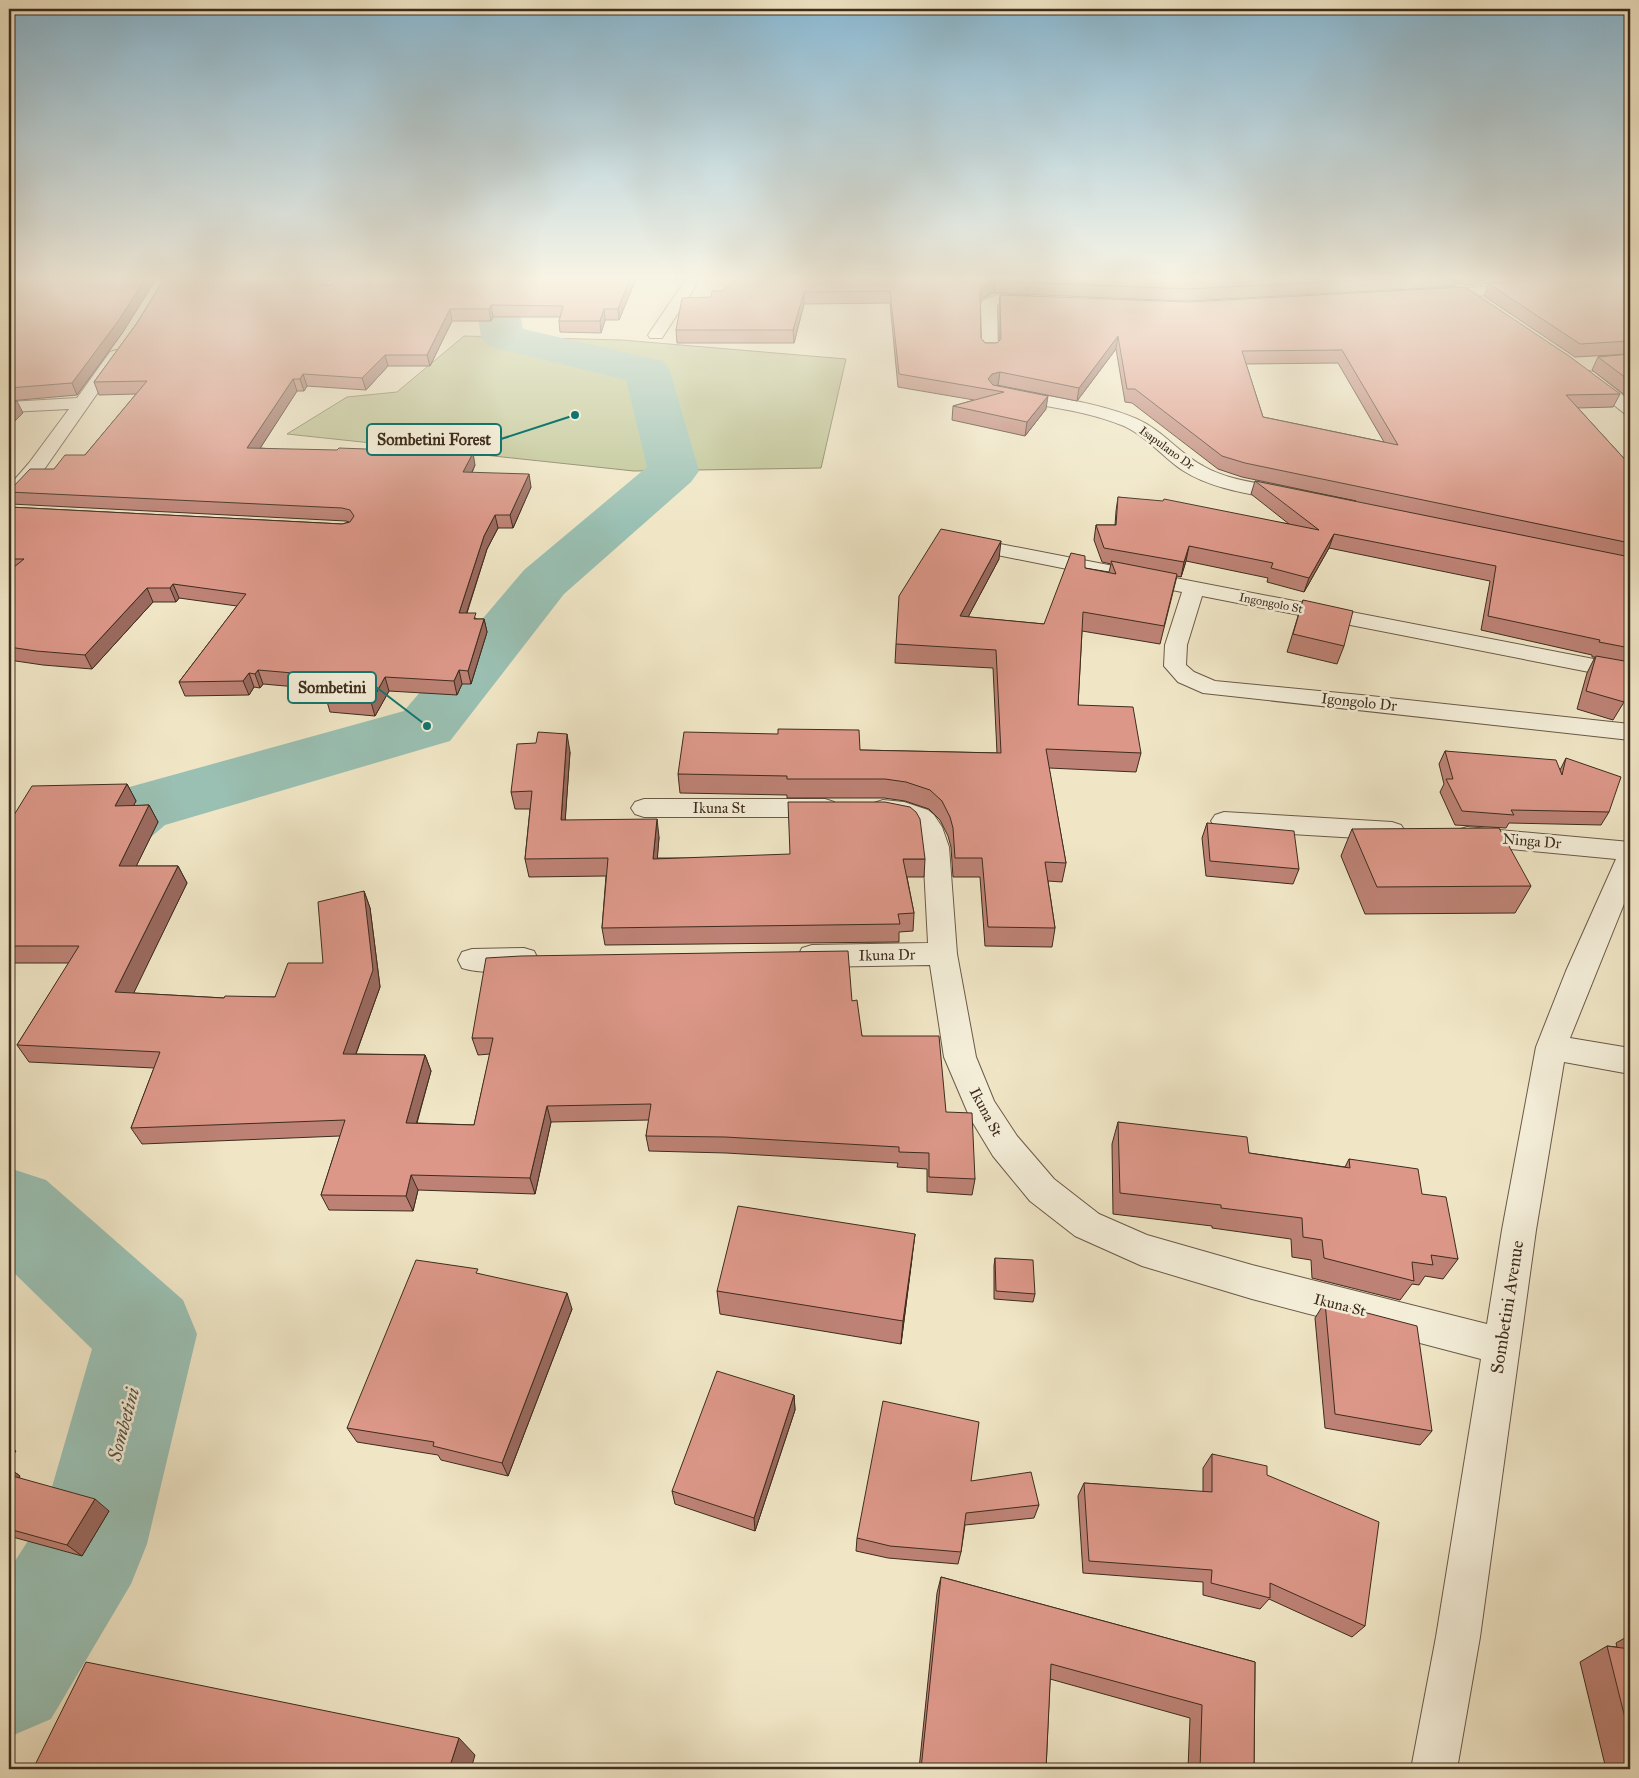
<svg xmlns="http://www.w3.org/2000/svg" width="1639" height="1778" font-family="'IM FELL Great Primer',serif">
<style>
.green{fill:#bdc493;stroke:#7e7858}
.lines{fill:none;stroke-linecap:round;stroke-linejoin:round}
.river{fill:#9ac0b3;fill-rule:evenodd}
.minor-casing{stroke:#6a5a48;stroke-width:2}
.minor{fill:#f5efda;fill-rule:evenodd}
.wall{fill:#bd8275;stroke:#3e2c1e;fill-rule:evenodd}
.shaded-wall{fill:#9a6a5f;stroke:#3e2c1e}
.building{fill:#dc9788;stroke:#3e2c1e;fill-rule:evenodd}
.labels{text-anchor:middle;stroke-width:5;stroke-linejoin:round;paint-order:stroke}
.far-street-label{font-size:12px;fill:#3e2c1e;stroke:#f5efda}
.street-label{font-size:15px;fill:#3e2c1e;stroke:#f5efda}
.near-street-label{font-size:18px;fill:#3e2c1e;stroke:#f5efda}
.near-water-label{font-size:19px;font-style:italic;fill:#555143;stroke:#f5efda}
.leader{fill:none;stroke:#0f766e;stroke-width:2}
.callout-dot{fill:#0f766e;stroke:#f5efda;stroke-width:2}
.callout{fill:#f5efda;stroke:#0f766e;stroke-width:2}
.callout-label{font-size:16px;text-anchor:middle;font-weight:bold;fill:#3e2c1e}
</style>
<rect width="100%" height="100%" fill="#f0e6c6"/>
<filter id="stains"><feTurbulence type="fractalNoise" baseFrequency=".004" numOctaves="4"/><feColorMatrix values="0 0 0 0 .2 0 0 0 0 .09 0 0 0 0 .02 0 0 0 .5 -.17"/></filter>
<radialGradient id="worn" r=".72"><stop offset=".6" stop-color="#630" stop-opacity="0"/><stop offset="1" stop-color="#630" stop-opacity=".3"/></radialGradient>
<polygon class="green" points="464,336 622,340 846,359 821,468 634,471 287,434 347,397 397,392"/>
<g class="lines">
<g class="river">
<polygon points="487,276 544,276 538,284 515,293 523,329 663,361 670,371 699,471 691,482 564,594 450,741 165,825 36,936 9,944 9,875 115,791 404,711 524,570 647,467 626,380 488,346 481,337 473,287 479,278"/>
<polygon points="9,1168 46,1180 183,1300 197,1334 147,1544 131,1584 51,1719 9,1737 9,1570 43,1518 92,1349 9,1268"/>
</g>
<g class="minor-casing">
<g id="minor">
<polygon points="688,276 702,276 662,338 650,338 648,335"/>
<polygon points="1524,284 1529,285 1531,288 1529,291 1435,300 1430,298 1427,295 1430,292 1435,290"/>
<polygon points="1000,294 1037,297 1042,299 1045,302 1042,305 1037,307 1001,304 997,305 998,351 996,354 984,354 982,351 981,303 984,300"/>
<polygon points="116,350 122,352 124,355 122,358 43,471 16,501 9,503 9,486 29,463 69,409 9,412 9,402 77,398 110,352"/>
<polygon points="1588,371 1594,372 1630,401 1630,414 1624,413 1582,380 1580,376 1582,372"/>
<path d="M1011,389C1053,398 1098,402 1137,419C1162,430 1179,453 1203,466C1231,482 1264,483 1295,491L1298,495L1295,499L1288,501C1252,494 1213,490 1182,470C1162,456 1146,436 1124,426C1086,410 1044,407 1005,398L1002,394L1005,390Z"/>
<polygon points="964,537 1630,666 1630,680 1202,596 1187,645 1186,665 1194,672 1215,681 1361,695 1630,724 1630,740 1203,693 1178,682 1164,666 1165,645 1182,592 957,547 954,543 957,539"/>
<polygon points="644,799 825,799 834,802 838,808 834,814 825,817 644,817 635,814 631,808 635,802"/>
<path d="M883,800L904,802L928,810L934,815L942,827L949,847L957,954L976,1057L994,1101L1017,1136L1054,1179L1099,1214L1147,1235L1252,1265L1487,1324L1502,1230L1536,1047L1566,971L1616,859L1467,845L1458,842L1454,836L1458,830L1467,827L1630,842V889L1570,1038L1630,1048V1074L1564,1062L1536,1230L1480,1637L1457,1769H1411L1436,1637L1481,1359L1252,1299L1142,1266L1075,1236L1030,1201L993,1156L970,1118L944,1057L930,965L812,967L802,964L798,956L802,948L812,945L928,943L923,847C914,814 901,823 874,815L870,809L874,803Z"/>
<polygon points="1224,812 1392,822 1401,825 1405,831 1401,837 1392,840 1224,830 1215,827 1211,821 1215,815"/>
<path d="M524,948L534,951L538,959L534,967C516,973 480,974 462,968L458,960L462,952L472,949Z"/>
</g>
</g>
<use href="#minor" class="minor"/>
</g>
<g class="wall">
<polygon points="9,276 123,332 77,395 9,401"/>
<polygon points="166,276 333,276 325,285 332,285 339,276 637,276 619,320 605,320 601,333 560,332 559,321 560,317 493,317 491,321 452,321 430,366 388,366 366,390 307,386 304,391 297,391 260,448 475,465 472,473 531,487 513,528 498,528 487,549 467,613 477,619 484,619 487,632 471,684 462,684 457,695 389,691 375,716 330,712 326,698 331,690 263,684 260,688 254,687 249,695 185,696 179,682 237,606 179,598 176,602 153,602 92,669 43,665 9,660 9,507 342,524 349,522 346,521 11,504 9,499 9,490 85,455 136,394 99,395 94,382 137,323"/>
<path d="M739,276H1587L1467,285L1459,283L1453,286L1429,288L1186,301L994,293L983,298L980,301L981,338L985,343H997L999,341V307L1000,295L1620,394L1613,407L1578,408L1630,465V659H1629L1628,662L1624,702L1613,720L1577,709L1587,673L1595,657H1592V655L1481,630L1490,581L1329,548L1304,592L1267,582L1268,578L1186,561L1181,577L1177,576L1160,644L1082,631L1078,705L1141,753L1136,772L1049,768L1066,863L1062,882L1048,881L1055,928L1052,947L985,946L980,877H953L951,847L948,836L940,820L929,809L905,801L884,798H787V795L680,793L678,774L860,750L997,753L993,668L895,663L896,644L999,559L968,617L1044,624L1085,568L1109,572L1111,564L1102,562L1094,540L1096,525H1115L1116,511L1118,497L1289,524L1251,494L1255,481L1356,501L1242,477L1218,469L1132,403L1125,402L1116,349L1077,401L997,385L1046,409L1025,436L952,420L953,406L974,400L898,387L890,303L804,304L794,343H677L676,330L711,297L724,291ZM1338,363L1384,442L1263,417L1246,364Z"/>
<polygon points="1630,276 1630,354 1575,357 1484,296 1489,284"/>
<polygon points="1630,354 1630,399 1592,370 1598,357"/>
<polygon points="1303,600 1344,646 1337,664 1287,652"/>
<polygon points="1445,751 1560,770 1566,758 1609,812 1601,825 1509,823 1506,828 1455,825 1440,792 1444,784 1439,764"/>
<polygon points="570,752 565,820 659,837 657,858 925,859 924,877 907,877 914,913 913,931 899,932 899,942 605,945 602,928 606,876 529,877 525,859 530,809 515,809 511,792"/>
<polygon points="127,784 136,801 133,806 149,805 158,822 136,866 178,866 187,883 133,993 224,998 275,997 323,963 364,891 370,908 380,987 356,1054 425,1055 431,1071 417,1123 474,1125 490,1054 478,1055 472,1038 852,1001 862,1036 946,1112 975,1179 972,1195 927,1192 927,1169 897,1167 898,1163 726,1153 649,1151 646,1136 649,1120 551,1122 535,1194 418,1190 413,1211 329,1210 321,1195 340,1136 142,1144 131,1128 154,1068 29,1062 17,1045 69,963 9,963 9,823"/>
<polygon points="1207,823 1299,869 1293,884 1206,876 1202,838"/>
<polygon points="1352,829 1531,886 1515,913 1365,914 1341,856"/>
<polygon points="1118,1122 1249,1153 1345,1167 1349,1159 1422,1194 1458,1259 1443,1279 1425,1276 1419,1285 1412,1284 1400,1300 1312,1278 1311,1260 1292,1257 1291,1239 1212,1228 1212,1226 1113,1214 1112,1144"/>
<polygon points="912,1258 901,1344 720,1314 717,1291"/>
<polygon points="995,1258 1035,1294 1033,1302 994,1299 994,1266"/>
<polygon points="479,1274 572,1309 508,1476 441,1460 438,1455 357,1442 347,1428"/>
<polygon points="1325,1302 1432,1431 1420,1445 1325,1428 1315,1318"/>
<polygon points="794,1395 795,1410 755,1531 675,1504 672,1491"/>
<polygon points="1212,1454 1267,1475 1365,1626 1352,1637 1269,1599 1260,1609 1203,1595 1203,1582 1083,1573 1078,1496 1084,1483 1203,1492 1203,1468"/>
<polygon points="9,1468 20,1476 19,1478 109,1511 82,1556 9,1536"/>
<polygon points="971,1481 1039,1505 1034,1518 965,1525 961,1552 958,1564 888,1558 856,1551 857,1538"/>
<polygon points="941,1577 1255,1662 1254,1769 1188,1769 1190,1718 1050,1679 1046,1769 919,1769 937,1593"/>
<polygon points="1630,1635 1630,1769 1606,1769 1580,1662 1607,1646 1617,1647 1616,1643"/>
</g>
<g class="shaded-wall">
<polygon points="147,276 158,276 123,332 77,395 72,383"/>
<polygon points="321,276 333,276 320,291 317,280"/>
<polygon points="631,276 637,276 619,320 618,309"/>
<polygon points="1456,276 1462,276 1459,283 1453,286"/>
<polygon points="995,281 994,293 983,298 979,303 980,291 984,286"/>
<polygon points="804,292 804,304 794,343 793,330"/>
<polygon points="491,305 493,317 491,321 489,309"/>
<polygon points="450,309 452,321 430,366 427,355"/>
<polygon points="604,309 605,320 601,333 600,321"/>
<polygon points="1118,336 1116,349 1077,401 1079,388"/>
<polygon points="385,355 388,366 366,390 362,378"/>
<polygon points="1000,372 998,385 990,387 988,379 992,374"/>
<polygon points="303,374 307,386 304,391 300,379"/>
<polygon points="293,379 297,391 252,461 247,448"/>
<polygon points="1048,396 1046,409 1025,436 1027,422"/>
<polygon points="17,401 23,413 9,427 9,409"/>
<polygon points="473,453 475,465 466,485 463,472"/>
<polygon points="529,474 531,487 513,528 510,515"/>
<polygon points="495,515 498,528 487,549 462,627 459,613 484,536"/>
<polygon points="1334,534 1329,548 1304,592 1309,578"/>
<polygon points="1001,541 999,559 959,634 960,616"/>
<polygon points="1189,546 1186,561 1181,577 1184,562"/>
<polygon points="173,584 179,598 176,602 170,588"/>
<polygon points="147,588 153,602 92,669 85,655"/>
<polygon points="484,619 487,632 471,684 468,671"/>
<polygon points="258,670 263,684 260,688 255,674"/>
<polygon points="459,670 462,684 457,695 454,681"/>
<polygon points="249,673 254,687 249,695 243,681"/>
<polygon points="385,677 389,691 375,716 371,702"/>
<polygon points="567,734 570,752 564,838 561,820"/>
<polygon points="127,784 136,801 124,823 115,806"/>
<polygon points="149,805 158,822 128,883 119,866"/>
<polygon points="657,819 659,837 656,876 653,859"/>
<polygon points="178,866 187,883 126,1009 115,992"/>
<polygon points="364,891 370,908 380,987 350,1070 343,1054"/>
<polygon points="425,1055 431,1071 412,1139 406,1123"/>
<polygon points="547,1106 551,1122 535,1194 530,1178"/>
<polygon points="411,1175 418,1190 413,1211 406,1196"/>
<polygon points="915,1234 912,1258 901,1344 903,1321"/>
<polygon points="567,1293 572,1309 508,1476 502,1463"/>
<polygon points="794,1395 795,1410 755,1531 754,1518"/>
<polygon points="9,1445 16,1451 9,1462"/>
<polygon points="9,1468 20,1476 15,1484 9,1480"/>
<polygon points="95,1499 109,1511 82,1556 67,1545"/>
<polygon points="459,1738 475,1755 471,1769 449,1769"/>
</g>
<g class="building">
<polygon points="9,276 147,276 119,320 72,383 9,388 9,333 12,330 9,330"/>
<polygon points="166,276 321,276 317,280 321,286 332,285 339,276 631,276 618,309 604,309 600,321 559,321 563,306 491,305 489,309 450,309 427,355 385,355 362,378 303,374 300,379 293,379 247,448 337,450 339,448 473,453 463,472 529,474 510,515 495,515 484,536 459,613 476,613 474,619 484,619 468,671 459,670 454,681 385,677 371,702 326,698 339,677 258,670 255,674 249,673 243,681 179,682 246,594 173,584 170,588 147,588 85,655 36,651 9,647 9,571 24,559 9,559 9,507 342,524 350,522 354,516 350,510 342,508 9,492 9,490 11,489 30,469 54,469 65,455 85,455 147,381 94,382 137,323"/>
<path d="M739,276H1438L1188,289L995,281L984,286L980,291L981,338L985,343H997L1001,339L1000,295L1189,302L1465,287L1569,356L1620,394L1566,395L1630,465V543L1245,463L1222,456L1135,389H1127L1118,336L1079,388L1000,372L992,374L988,379L993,385L1048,396L1027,422L953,406L1004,392L899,374L890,291L804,292L793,330H676L682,298L711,297L712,291H724L726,287ZM1342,350L1398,445L1263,417L1242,351Z"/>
<polygon points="1590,276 1630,276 1630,341 1580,344 1489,284"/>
<polygon points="1630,354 1630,381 1598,357"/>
<polygon points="9,401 17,401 9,409"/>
<polygon points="1255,481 1630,557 1630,648 1599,642 1600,640 1488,616 1496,566 1334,534 1309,578 1271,568 1273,563 1189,546 1184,562 1104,548 1096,525 1116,525 1118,497 1163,501 1164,499 1319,530"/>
<polygon points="941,529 1001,541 960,616 1044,624 1071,553 1085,556 1085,568 1116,574 1111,561 1177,574 1164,626 1083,612 1078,705 1133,707 1141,753 1046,749 1066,863 1045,862 1055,928 988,927 982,858 955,858 953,828 950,817 942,801 930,790 906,782 885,779 787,779 787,776 678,774 684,732 778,734 778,729 859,730 860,750 1001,753 996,650 896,644 899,596"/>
<polygon points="1303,600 1353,611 1344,646 1293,634"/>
<polygon points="1596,656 1630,662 1630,674 1624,702 1586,691"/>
<polygon points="538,732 567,734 561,820 657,819 653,859 790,854 788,802 885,802 910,807 916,812 920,819 925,859 903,859 914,913 898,914 900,924 602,928 608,858 525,859 532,791 511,792 517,744 536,743"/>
<polygon points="1445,751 1556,760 1562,775 1566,758 1621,777 1609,812 1511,810 1514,815 1462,811 1446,779 1453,779"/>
<polygon points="127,784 115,806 149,805 119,866 178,866 115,992 224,998 225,996 275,997 288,963 323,963 318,902 364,891 373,970 343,1054 425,1055 406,1123 474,1125 493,1038 472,1038 486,958 521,956 848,951 852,1001 857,1000 862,1036 939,1036 946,1112 972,1113 975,1179 929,1177 929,1153 899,1152 899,1147 725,1137 646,1136 651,1104 547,1106 530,1178 411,1175 406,1196 321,1195 345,1120 131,1128 160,1052 17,1045 79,946 9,946 9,823 32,786"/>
<polygon points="1207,823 1294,831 1299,869 1210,861"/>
<polygon points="1499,828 1531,886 1377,887 1352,829"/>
<polygon points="1118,1122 1247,1137 1249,1153 1350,1168 1349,1159 1418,1169 1422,1194 1446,1197 1458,1259 1431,1255 1433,1265 1412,1262 1414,1281 1324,1258 1322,1240 1303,1237 1302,1218 1221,1208 1221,1205 1120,1193"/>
<polygon points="738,1206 915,1234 903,1321 717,1291"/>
<polygon points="995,1258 1033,1260 1035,1294 996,1291"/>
<polygon points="416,1260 478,1269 476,1273 567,1293 502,1463 433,1446 434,1442 347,1428"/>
<polygon points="1325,1302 1417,1326 1432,1431 1335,1414"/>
<polygon points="717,1371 794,1395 754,1518 672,1491"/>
<polygon points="883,1401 979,1422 971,1481 1031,1472 1039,1505 966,1513 961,1552 890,1546 857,1538"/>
<polygon points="1212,1454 1267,1466 1267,1475 1379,1522 1365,1626 1270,1583 1270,1598 1211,1583 1212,1570 1089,1561 1084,1483 1212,1492"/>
<polygon points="9,1475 95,1499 67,1545 9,1529"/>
<polygon points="941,1577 1255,1662 1254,1769 1200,1769 1202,1705 1051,1664 1046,1769 921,1769"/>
<polygon points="1607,1646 1630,1649 1630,1738"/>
<polygon points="86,1662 459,1738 449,1769 33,1769"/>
</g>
<linearGradient id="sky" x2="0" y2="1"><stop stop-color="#89b9d3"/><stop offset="0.53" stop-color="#f8f4e5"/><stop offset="1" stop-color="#f8f4e5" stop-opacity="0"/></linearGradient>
<rect width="1639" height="525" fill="url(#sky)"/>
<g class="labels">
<g class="far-street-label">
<text transform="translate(1167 448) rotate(36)" y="4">Isapulano Dr</text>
<text transform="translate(1271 603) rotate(11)" y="4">Ingongolo St</text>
</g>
<g class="street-label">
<text transform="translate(1359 702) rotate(6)" y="5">Igongolo Dr</text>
<text x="719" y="813">Ikuna St</text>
<text transform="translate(1532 841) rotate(5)" y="5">Ninga Dr</text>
<text transform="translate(887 955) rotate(-1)" y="5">Ikuna Dr</text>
<text transform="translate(986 1112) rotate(62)" y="5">Ikuna St</text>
<text transform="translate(1340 1305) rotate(14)" y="5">Ikuna St</text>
</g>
<g class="near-street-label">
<text transform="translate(1507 1307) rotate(-81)" y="6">Sombetini Avenue</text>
</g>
<g class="near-water-label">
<text transform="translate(123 1424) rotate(-75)" y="7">Sombetini</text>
</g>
</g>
<path class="leader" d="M575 415L501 439M427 726L376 687"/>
<g class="callout-dot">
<circle cx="575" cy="415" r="5"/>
<circle cx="427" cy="726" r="5"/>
</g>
<g class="callout">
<rect x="367" y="424" width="134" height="31" rx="5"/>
<rect x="288" y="672" width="88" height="31" rx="5"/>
</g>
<g class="callout-label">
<text x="434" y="445">Sombetini Forest</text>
<text x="332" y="693">Sombetini</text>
</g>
<rect width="1639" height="1778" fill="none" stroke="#f0e6c6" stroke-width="30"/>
<rect x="10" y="10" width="1619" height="1758" fill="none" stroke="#3e2c1e" stroke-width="2.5"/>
<rect x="15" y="15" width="1609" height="1748" fill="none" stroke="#3e2c1e"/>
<rect width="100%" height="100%" filter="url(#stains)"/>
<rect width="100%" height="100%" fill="url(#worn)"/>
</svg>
